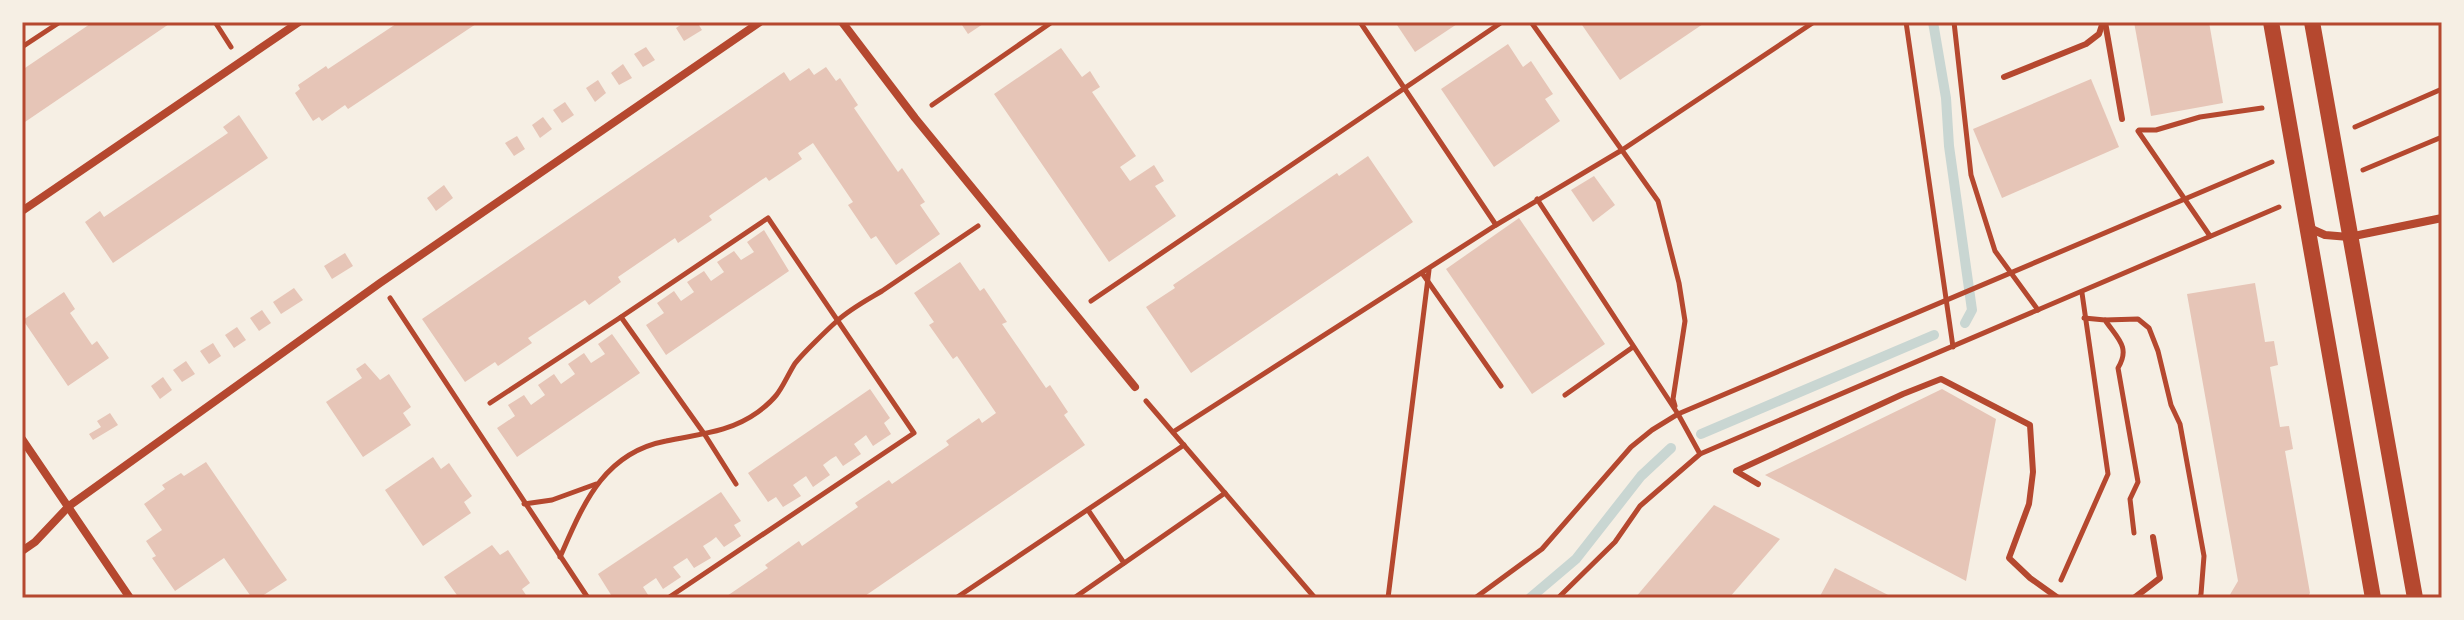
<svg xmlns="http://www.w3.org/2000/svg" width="2464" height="620" font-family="Quicksand,sans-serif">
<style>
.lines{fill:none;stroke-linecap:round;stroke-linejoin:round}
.stream{stroke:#c9d6d2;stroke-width:10}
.building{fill:#e6c5b7}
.path{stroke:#b5482f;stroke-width:5}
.service{stroke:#b5482f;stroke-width:6}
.minor{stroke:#b5482f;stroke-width:8}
.secondary{stroke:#b5482f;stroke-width:16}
.neatline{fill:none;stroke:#b5482f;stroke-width:3}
</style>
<rect width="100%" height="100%" fill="#f6efe4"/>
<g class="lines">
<g class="stream">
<polyline points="1933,22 1946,98 1949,146 1972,310 1965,323"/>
<polyline points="1701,434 1934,335"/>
<polyline points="1530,598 1576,559 1641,476 1671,448"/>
</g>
</g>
<g class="building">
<polygon points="93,22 172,22 22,124 22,70"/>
<polygon points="399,22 479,22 348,109 345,105 322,121 319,117 313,121 295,93 300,89 298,85 326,66 328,69"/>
<polygon points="685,22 697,22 702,30 684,41 676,28"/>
<polygon points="960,22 986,22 968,34"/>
<polygon points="1395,22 1460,22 1415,52"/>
<polygon points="1580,22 1706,22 1620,80"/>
<polygon points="2134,22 2209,22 2223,103 2151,116"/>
<polygon points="1508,44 1523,67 1531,61 1553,94 1545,99 1560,121 1494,167 1441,89"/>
<polygon points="646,47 655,60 643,67 634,54"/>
<polygon points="1061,48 1082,77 1090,71 1100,87 1092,92 1136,156 1120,167 1130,181 1154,165 1164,181 1155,186 1176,216 1109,262 994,94"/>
<polygon points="623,64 632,78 619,85 611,73"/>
<polygon points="826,67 836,81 840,78 858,105 854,108 898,172 902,168 925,202 920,205 940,234 896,265 876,236 871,239 848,205 853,202 813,143 798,153 802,159 769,181 766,177 709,216 712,220 678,243 675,238 618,277 621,282 589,305 585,300 528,338 532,343 498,366 495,362 465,382 422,319 784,72 790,81 809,68 814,75"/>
<polygon points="2091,79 2119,147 2002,198 1973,129"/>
<polygon points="598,80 606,93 595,102 586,88"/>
<polygon points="565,102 574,115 562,123 553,110"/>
<polygon points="239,115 268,158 113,263 85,222 100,211 104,217 228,133 223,127"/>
<polygon points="543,117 552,129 540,138 532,125"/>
<polygon points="517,136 525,149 514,156 505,143"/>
<polygon points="1368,156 1413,222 1191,373 1146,307 1175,288 1173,285 1337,173 1339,176"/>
<polygon points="1594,176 1615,205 1593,222 1571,190"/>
<polygon points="444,185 453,198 436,211 427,198"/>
<polygon points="1519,218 1605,344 1532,394 1446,269"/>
<polygon points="764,230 789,271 666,355 646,325 664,313 657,303 674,291 681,301 694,292 687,282 704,271 711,281 724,272 717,262 734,251 741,260 754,252 747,242"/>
<polygon points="345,253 353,266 332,279 324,266"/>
<polygon points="960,262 980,291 984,288 1007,322 1002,324 1046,388 1050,385 1068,412 1064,415 1085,445 862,598 724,598 768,568 765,565 799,541 802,546 858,507 855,503 889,480 892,484 949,445 946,441 979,418 982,423 996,413 957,356 953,359 929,325 934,322 914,293"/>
<polygon points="2255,283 2265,342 2274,341 2278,365 2270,367 2280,427 2289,426 2293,449 2285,451 2310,593 2307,598 2228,598 2238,581 2187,294"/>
<polygon points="294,288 303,300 281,314 273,302"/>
<polygon points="64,292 75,309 70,313 92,345 97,341 109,358 68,386 23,320"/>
<polygon points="262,310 271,323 259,331 250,318"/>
<polygon points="237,327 246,340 234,348 225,335"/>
<polygon points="612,334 640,373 517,457 497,428 515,416 508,405 524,395 531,405 545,395 538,385 554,374 561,384 575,374 568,364 584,353 591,363 605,354 598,344"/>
<polygon points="213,343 221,356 209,364 200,351"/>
<polygon points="186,361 195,374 182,382 173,370"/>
<polygon points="365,363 380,380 389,374 411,407 403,413 411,425 363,457 326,402 362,378 356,369"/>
<polygon points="163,377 172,390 160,399 151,386"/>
<polygon points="870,389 890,418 884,423 891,434 873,446 866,435 861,439 854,444 861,454 843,466 836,456 831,459 823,465 830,475 813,487 806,476 793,485 801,496 783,507 776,497 768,502 748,473"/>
<polygon points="1942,389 1996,419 1966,581 1765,475"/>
<polygon points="110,413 118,425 93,440 89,434 101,427 97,421"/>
<polygon points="433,457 441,469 449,463 460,479 472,496 464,502 471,513 423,546 385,490"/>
<polygon points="206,462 287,580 259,598 252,598 224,558 175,591 152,558 156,556 146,541 162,530 144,504 165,489 162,485 181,473 184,476"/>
<polygon points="721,492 741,521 734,525 741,536 724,547 716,537 711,541 703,546 711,558 694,568 687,558 673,567 681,577 663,589 656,578 643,587 650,598 613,598 598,574"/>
<polygon points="1714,505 1780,539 1729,598 1635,598"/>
<polygon points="492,545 500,555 508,550 530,583 522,589 528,598 459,598 444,577"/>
<polygon points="1835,568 1894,598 1819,598"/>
</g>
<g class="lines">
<g class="path">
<polyline points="215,22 231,47"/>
<polyline points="1360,22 1496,225"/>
<polyline points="1531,22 1658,201 1679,283 1685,321 1673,399 1675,406"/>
<polyline points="1906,22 1953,347"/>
<polyline points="1954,22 1971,175 1995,251 2038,310"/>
<polyline points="22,47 60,22"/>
<polyline points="932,105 1052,22"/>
<polyline points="2355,127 2442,89"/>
<polyline points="2139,130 2156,130 2200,117 2262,108"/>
<polyline points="2138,131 2210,236"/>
<polyline points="2363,170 2442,137"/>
<polyline points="1537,199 1678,414 1700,454 2279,207"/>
<polyline points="1422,273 1501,386"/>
<polyline points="390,298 588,598"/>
<polyline points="1091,301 1502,22"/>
<polyline points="621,317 768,218 914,433 668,598"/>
<path d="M2084,318L2105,320C2117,338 2131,347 2118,368L2138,482L2130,499L2134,533"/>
<polyline points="2105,320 2138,319 2149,328 2158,351 2171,405 2180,424 2204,556 2201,594 2199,598"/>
<polyline points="1565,395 1633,347"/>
<polyline points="1146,401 1315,598"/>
<polyline points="490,403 621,317 705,435 736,484"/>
<polyline points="1173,432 1496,225 1622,150 1814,22"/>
<polyline points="524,504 552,500 596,484"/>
<polyline points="1088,510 1124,563"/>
<path d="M560,557C583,505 603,453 666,441C698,434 729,433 758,412C781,395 781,387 794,365C799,357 828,329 837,321C850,309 867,300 882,291C914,269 946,248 978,226"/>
<polyline points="2061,580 2108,474 2082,293"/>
<polyline points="956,598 1184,445"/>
<polyline points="1074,598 1225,493"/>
<polyline points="1388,598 1429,270"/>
<polyline points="1475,598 1542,549 1631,447 1652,430 1678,414 2272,162"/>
<polyline points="1558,598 1615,542 1640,506 1700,454"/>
</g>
<g class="service">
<polyline points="2105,22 2122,119"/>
<polyline points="2004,77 2086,44 2099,34 2103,22"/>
<polyline points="1758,484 1736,471 1903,394 1941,379 2030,425 2033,472 2029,504 2009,558 2030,578 2058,598"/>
<polyline points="2134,598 2160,578 2153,537"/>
</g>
<g class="minor">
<polyline points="842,22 915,118 1135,387"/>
<polyline points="22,211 299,22"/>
<polyline points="2307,227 2325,235 2349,237 2442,218"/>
<polyline points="22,439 130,598"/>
<polyline points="22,551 35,542 69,506 380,283 760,22"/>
</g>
<g class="secondary">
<polyline points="2271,22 2373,598"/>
<polyline points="2312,22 2415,598"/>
</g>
</g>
<rect width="2464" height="620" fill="none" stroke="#f6efe4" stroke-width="48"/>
<rect x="24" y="24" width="2416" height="572" class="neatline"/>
</svg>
